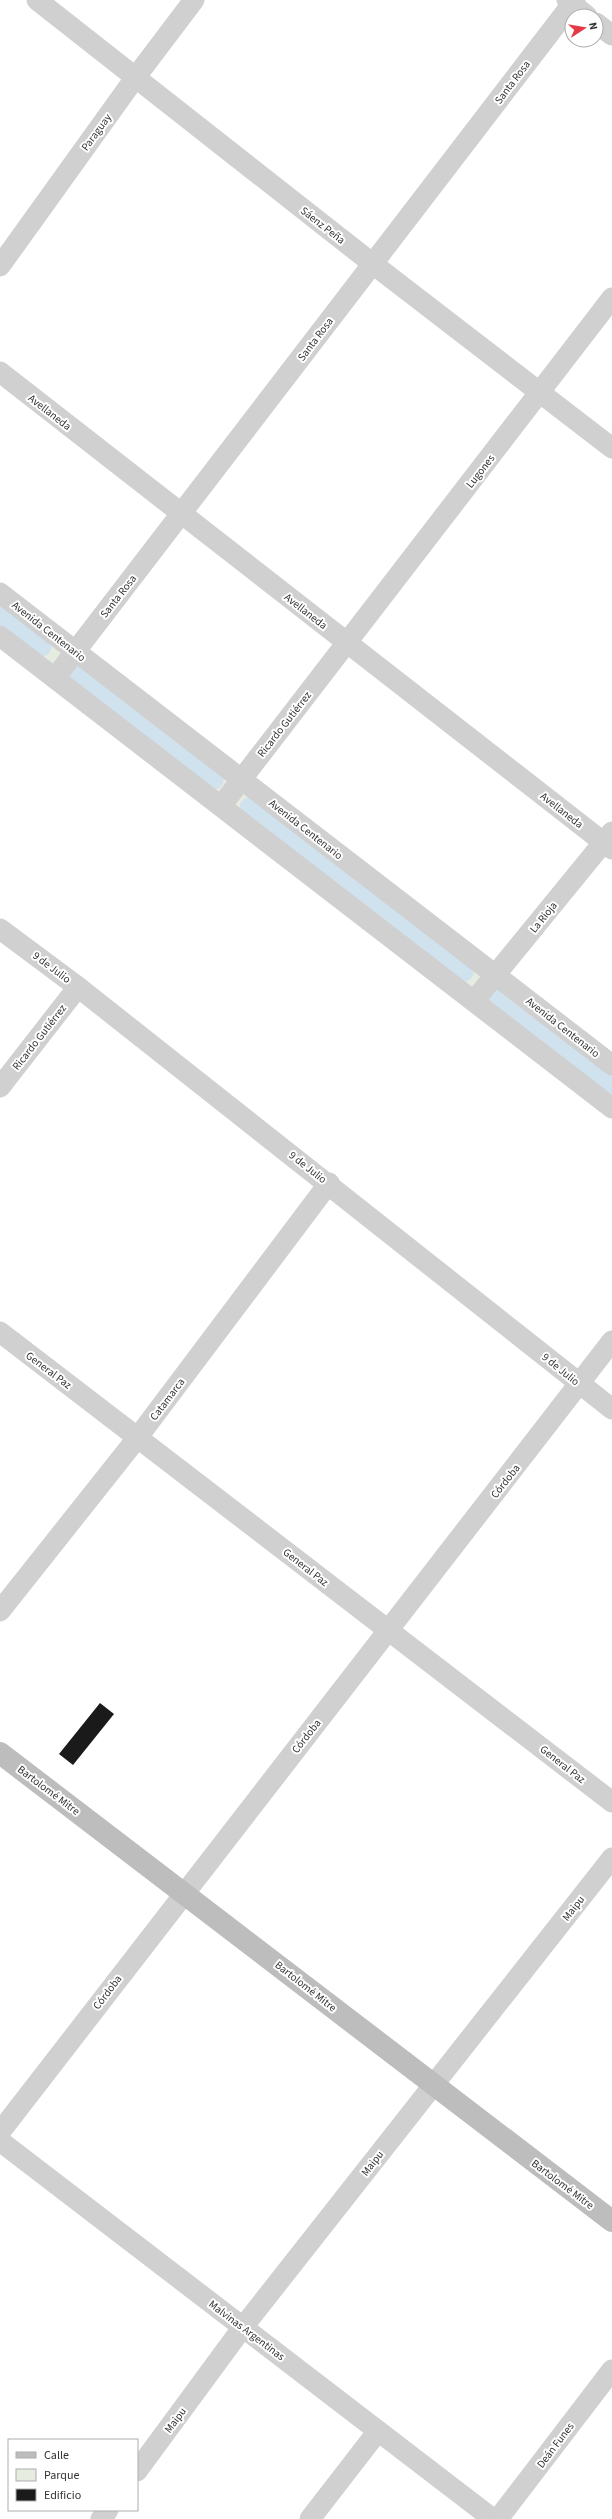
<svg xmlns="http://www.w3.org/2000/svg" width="612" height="2519" font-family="'Source Sans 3',sans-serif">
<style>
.green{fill:#e6ecdf}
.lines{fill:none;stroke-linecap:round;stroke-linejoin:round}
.canal{stroke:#cfe2ee;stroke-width:19}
.building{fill:#1a1a1a}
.street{stroke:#d0d0d0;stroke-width:21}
.secondary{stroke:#bdbdbd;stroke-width:22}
.labels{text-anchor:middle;stroke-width:4;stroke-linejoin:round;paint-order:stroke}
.street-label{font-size:11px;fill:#333;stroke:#fff}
</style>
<rect width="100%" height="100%" fill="#fff"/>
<polygon class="green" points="0,598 612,1068 612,1103 0,630"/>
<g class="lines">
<g class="canal">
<polyline points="0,615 42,647"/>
<polyline points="77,675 214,780"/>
<polyline points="249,807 464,972"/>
<polyline points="498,998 612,1085"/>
</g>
</g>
<polygon class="building" points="100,1703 114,1714 73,1765 59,1754"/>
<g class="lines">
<g class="street">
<polyline points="37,0 373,264 612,448"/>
<polyline points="567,0 587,16"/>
<polyline points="596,23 612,35"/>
<polyline points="0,266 135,78 194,0"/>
<polyline points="0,372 612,849"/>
<polyline points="0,593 612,1065"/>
<polyline points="0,636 612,1108"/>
<polyline points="55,678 575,0"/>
<polyline points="221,806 612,298"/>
<polyline points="0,929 78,987 612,1409"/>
<polyline points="474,1001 612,832"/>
<polyline points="0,1087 78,987"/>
<polyline points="0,1332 612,1802"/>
<polyline points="0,1611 138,1437 329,1183"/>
<path d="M0,2132C202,1867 408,1605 612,1341"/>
<polyline points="0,2141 493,2519"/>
<polyline points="137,2471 243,2327 612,1858"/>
<polyline points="101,2519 108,2510"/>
<polyline points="310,2519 378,2431"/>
<polyline points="498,2519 612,2370"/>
</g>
<polyline class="secondary" points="0,1753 612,2221"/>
</g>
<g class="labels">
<g class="street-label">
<text transform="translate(512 82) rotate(-53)" y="4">Santa Rosa</text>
<text transform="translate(96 132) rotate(-54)" y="4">Paraguay</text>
<text transform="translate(323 225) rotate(38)" y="4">Sáenz Peña</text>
<text transform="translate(315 339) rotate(-53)" y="4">Santa Rosa</text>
<text transform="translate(50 412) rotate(38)" y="4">Avellaneda</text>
<text transform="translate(480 471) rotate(-52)" y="4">Lugones</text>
<text transform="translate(118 596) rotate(-52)" y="4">Santa Rosa</text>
<text transform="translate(306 611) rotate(38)" y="4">Avellaneda</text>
<text transform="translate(49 631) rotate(38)" y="4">Avenida Centenario</text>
<text transform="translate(284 724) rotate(-52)" y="4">Ricardo Gutiérrez</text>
<text transform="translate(562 810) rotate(38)" y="4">Avellaneda</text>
<text transform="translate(306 829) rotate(38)" y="4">Avenida Centenario</text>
<text transform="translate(543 917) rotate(-51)" y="4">La Rioja</text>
<text transform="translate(52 967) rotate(37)" y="4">9 de Julio</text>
<text transform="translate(563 1027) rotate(38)" y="4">Avenida Centenario</text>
<text transform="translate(39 1037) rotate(-52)" y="4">Ricardo Gutiérrez</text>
<text transform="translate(308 1167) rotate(38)" y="4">9 de Julio</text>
<text transform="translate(561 1369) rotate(39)" y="4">9 de Julio</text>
<text transform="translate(49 1370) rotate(37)" y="4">General Paz</text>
<text transform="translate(167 1399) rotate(-53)" y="4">Catamarca</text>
<text transform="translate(505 1481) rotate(-52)" y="4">Córdoba</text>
<text transform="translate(306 1567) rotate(38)" y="4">General Paz</text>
<text transform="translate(306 1736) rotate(-52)" y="4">Córdoba</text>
<text transform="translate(563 1764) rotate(38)" y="4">General Paz</text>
<text transform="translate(49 1790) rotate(37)" y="4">Bartolomé Mitre</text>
<text transform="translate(573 1908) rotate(-52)" y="4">Maipu</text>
<text transform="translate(306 1986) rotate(38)" y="4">Bartolomé Mitre</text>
<text transform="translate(107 1992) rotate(-53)" y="4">Córdoba</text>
<text transform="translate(372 2163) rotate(-52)" y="4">Maipu</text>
<text transform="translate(563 2184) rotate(37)" y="4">Bartolomé Mitre</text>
<text transform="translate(247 2330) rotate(37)" y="4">Malvinas Argentinas</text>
<text transform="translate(175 2420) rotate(-53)" y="4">Maipu</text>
<text transform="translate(555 2445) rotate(-53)" y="4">Deán Funes</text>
</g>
</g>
<rect x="8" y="2439" width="130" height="72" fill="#ffffff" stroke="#adadad"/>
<rect x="16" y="2452" width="20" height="6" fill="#bdbdbd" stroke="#adadad"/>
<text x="44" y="2459" font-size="12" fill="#333333">Calle</text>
<rect x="16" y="2469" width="20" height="12" fill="#e6ecdf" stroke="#adadad"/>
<text x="44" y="2479" font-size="12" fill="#333333">Parque</text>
<rect x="16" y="2489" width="20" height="12" fill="#1a1a1a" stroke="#adadad"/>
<text x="44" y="2499" font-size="12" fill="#333333">Edificio</text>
<g transform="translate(584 28) rotate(78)"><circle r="19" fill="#ffffff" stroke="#adadad"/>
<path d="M0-3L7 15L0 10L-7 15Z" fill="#e63946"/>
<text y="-6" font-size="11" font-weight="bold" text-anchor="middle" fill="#333333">N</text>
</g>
</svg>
